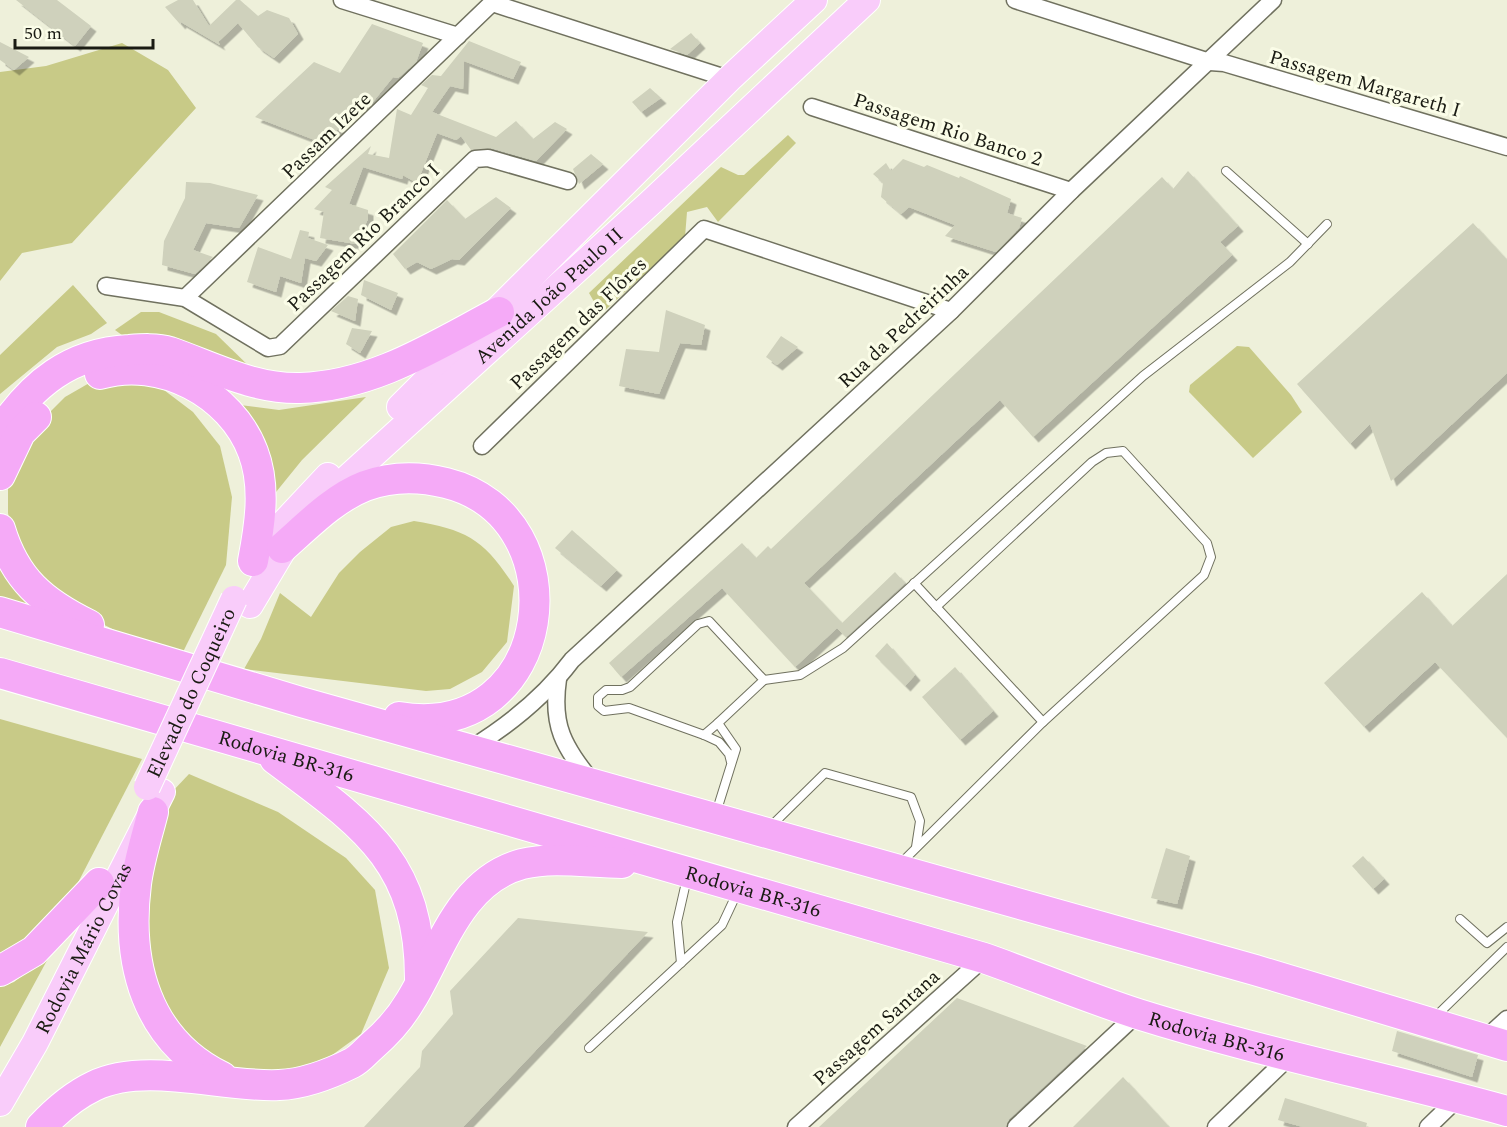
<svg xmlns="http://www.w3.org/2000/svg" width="1507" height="1127" font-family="Spectral,serif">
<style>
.green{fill:#c8ca87}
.building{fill:#cfd1bc;filter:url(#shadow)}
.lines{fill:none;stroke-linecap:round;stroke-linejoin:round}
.lane-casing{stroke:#70715f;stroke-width:10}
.street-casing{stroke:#70715f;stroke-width:19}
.primary-casing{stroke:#fff;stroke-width:28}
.highway-casing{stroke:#fff;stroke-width:32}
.lane{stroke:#fff;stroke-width:8}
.street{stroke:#fff;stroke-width:16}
.primary{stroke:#f9ccfa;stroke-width:26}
.highway{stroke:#f5aaf7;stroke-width:30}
.primary-bridge-casing{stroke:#fff;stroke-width:28;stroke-linecap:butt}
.primary-bridge{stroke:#f9ccfa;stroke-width:26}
.labels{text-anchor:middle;stroke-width:6;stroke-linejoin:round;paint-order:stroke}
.street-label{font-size:20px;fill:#1a1b13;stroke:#fbfde8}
</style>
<defs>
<filter id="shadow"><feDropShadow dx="5.5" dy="5.5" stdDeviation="0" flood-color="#0004"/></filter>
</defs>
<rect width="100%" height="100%" fill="#eef0da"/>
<g class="green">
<polygon points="122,43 168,70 196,108 72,243 22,253 0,281 0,72 46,66"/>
<polygon points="788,135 796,143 718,222 707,207 687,212 685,237 601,314 589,293 721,167 738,175 744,175"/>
<polygon points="73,285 107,323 91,334 57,347 0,394 0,355"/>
<polygon points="141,312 159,312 216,334 257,374 126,338 115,330"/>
<polygon points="1237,346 1249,347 1291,395 1302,412 1253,458 1189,392 1190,385"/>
<polygon points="112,370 156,384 193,412 220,446 232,497 226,565 183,652 144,645 65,605 15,550 8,513 8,475 38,424 65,397"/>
<polygon points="366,397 302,460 272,497 232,404 279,410"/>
<path d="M414,521C467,530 484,539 514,586L507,642L482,672L450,689L426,691L244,669L261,639L280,593L311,617L339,573L360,552L391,527Z"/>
<polygon points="0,544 34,608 0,598"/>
<polygon points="0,719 142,759 70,898 0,961"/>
<polygon points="189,774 278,812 346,858 375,890 389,968 361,1034 324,1061 261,1085 205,1057 154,991 145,934 153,812"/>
<polygon points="51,953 0,1047 0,987 14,982"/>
</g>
<g class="building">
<polygon points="16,0 57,0 91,26 75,46"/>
<polygon points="178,0 193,0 209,26 236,0 240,0 258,16 267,10 289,18 298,34 274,58 258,47 238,23 218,42 220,45 181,22 180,24 165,7"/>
<polygon points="372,24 423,43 416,62 398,78 393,77 368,108 354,102 328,145 255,117 314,62 340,73"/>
<polygon points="691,33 700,43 687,55 670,49"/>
<polygon points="469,41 521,62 513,79 464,61 463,89 450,86 432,112 496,137 516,121 533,139 555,122 567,129 536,161 491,148 471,150 461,136 456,140 437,133 417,183 403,175 402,179 363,167 349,204 368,210 368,219 356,244 320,238 324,212 314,209 332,190 325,187 371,146 368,154 389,158 397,109 411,115 428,88 421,85 432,75 441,76"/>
<polygon points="0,42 29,57 14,70 0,60"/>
<polygon points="650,88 661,98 641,112 632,102"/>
<polygon points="591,154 603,164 579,184 573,169"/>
<polygon points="903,159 924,167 927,165 959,178 960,176 1011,199 1007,213 1022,218 1019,228 996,252 945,236 955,225 909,207 901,214 881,197 883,183 873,174 886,163 891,171"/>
<polygon points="1188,171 1238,226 1220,242 1232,255 1033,437 1000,400 804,583 842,623 895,572 905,583 846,637 837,628 795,667 722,588 621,677 609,663 742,543 756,558 768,546 771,549 1162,177 1173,189"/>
<polygon points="186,182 210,183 258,195 239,228 206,223 193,250 213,257 195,274 162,265 164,241 185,198"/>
<polygon points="496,197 511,208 459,260 452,259 431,269 417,262 405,269 393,254 447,200 465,219"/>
<polygon points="1473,223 1507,260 1507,373 1391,481 1370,424 1350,444 1297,384"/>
<polygon points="300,230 309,232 308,238 328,245 316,261 305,258 301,283 280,276 276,292 247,282 258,247 291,259"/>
<polygon points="364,280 398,293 391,310 361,295"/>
<polygon points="348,296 358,299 355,321 331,311"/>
<polygon points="666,310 705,325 701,345 680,343 659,394 619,386 626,349 659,352"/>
<polygon points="352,328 372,331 360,353 346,344"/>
<polygon points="781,336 798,347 777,365 766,357"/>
<polygon points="572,530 617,570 601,586 555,548"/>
<polygon points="1507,574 1507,738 1435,662 1364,727 1324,683 1422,592 1452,626"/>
<polygon points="887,643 915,675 905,686 875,656"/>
<polygon points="955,667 993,711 960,740 922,697"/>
<polygon points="1166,848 1190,856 1177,904 1151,898"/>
<polygon points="1363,856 1384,879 1373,889 1352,866"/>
<polygon points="518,918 648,932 463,1127 364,1127 420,1067 422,1051 453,1014 450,991"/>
<polygon points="957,998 1087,1046 1009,1119 1006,1127 819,1127"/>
<polygon points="1397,1031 1478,1055 1472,1077 1392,1051"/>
<polygon points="1123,1077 1169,1127 1073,1127"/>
<polygon points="1285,1098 1367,1123 1366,1127 1303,1127 1278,1120"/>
</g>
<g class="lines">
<g class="lane-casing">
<g id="lane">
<polyline points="1226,171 1308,244"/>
<polyline points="914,583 1043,722"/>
<polyline points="764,680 800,675 843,648 1143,376 1290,262 1327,224"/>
<polyline points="704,735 718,723"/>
<polyline points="716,813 736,749 718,723 764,680 709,621 698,624 630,687 622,690 606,690 598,697 598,706 604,711 629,708 704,735 719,742 729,754 731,762"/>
<polyline points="770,827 825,773 911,797 920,821 916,847"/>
<polyline points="901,863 1043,722 1204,575 1211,557 1207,543 1123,451 1106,453 1092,462 936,607"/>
<polyline points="1460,919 1487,943 1507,927"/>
<polyline points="681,963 677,922 687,878"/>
<polyline points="1434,1018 1507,947"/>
<polyline points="589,1048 722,925 737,893"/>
</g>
</g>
<g class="street-casing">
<g id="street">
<polyline points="342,0 458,36"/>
<polyline points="1015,0 1210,62 1224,63 1507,147"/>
<polyline points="492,3 729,79"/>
<polyline points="812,107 1071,191"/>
<polyline points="106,286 185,298 268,348 280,346 475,159 488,158 568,181"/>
<polyline points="185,298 495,0"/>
<polyline points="482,446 704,229 951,311"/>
<path d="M558,679C551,727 564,746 592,782"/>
<path d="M470,749C509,725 545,696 572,660L951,311L1071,191L1273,0"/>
<polyline points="1485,1039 1507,1019"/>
<polyline points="796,1127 984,958"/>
<polyline points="1016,1127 1137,1014"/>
<polyline points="1216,1127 1290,1056"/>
<polyline points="1428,1127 1458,1098"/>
</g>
</g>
<g class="primary-casing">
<g id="primary">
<polyline points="400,407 729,79 814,0"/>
<path id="s1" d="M322,501L649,204L867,0"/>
<polyline points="267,541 328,476"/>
<polyline points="250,605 293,533"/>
<path id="s2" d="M0,1103L35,1043L162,792"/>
</g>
</g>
<g class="highway-casing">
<g id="highway">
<path d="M100,374C160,356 231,393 253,452C266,486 260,525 253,561"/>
<path d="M0,432C32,384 70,353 129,350C142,349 157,348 170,352C213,367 253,389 300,388C374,386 436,345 499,312"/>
<polyline points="0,475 20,433 36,417"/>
<path d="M0,529C15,579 42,602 89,625"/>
<path d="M282,548C307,526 334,498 365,486C392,476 418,476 446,483C583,517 556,743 399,717"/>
<polyline points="0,612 301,702 1255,970 1507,1046"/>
<path id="s3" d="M0,673L984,958C1035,976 1086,997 1138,1014C1259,1052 1385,1077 1507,1111"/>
<path d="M275,759C362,824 420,860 420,979"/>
<path d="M153,812C147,836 139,860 136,884C126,963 146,1040 222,1077"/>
<polyline points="0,971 34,951 99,883"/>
<path d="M41,1127C55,1112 75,1095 94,1086C146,1061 223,1088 279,1085C304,1084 330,1074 352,1063C360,1059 366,1051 373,1045C387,1033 401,1017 411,1000C441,951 459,881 522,864C554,856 590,863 622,863"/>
</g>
</g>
<use href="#lane" class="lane"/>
<use href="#street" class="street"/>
<use href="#primary" class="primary"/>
<use href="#highway" class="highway"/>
<g class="primary-bridge-casing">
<g id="primary-bridge">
<path id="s4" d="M147,787L234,599"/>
</g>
</g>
<use href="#primary-bridge" class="primary-bridge"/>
</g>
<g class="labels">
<g class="street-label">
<text transform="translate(1365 83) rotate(16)" y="7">Passagem Margareth I</text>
<text transform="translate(948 129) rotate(18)" y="7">Passagem Rio Banco 2</text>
<text transform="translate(326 135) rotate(-44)" y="7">Passam Izete</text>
<text transform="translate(363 237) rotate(-44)" y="7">Passagem Rio Branco I</text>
<text dy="7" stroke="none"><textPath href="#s1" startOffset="306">Avenida João Paulo II</textPath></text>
<text transform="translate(578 323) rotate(-44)" y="7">Passagem das Flôres</text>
<text transform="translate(903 326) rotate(-43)" y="7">Rua da Pedreirinha</text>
<text dy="7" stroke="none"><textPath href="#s4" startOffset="104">Elevado do Coqueiro</textPath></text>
<text dy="7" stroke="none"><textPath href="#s3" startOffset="298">Rodovia BR-316</textPath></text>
<text dy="7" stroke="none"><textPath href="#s3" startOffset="784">Rodovia BR-316</textPath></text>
<text dy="7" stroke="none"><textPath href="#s2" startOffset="176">Rodovia Mário Covas</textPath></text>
<text transform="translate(876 1027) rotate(-42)" y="7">Passagem Santana</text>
<text dy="7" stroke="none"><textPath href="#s3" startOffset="1270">Rodovia BR-316</textPath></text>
</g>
</g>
<path d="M15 39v9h138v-9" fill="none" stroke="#1a1b13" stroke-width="3"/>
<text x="24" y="39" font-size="18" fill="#1a1b13" stroke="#fbfde8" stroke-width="4.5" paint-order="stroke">50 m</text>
</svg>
